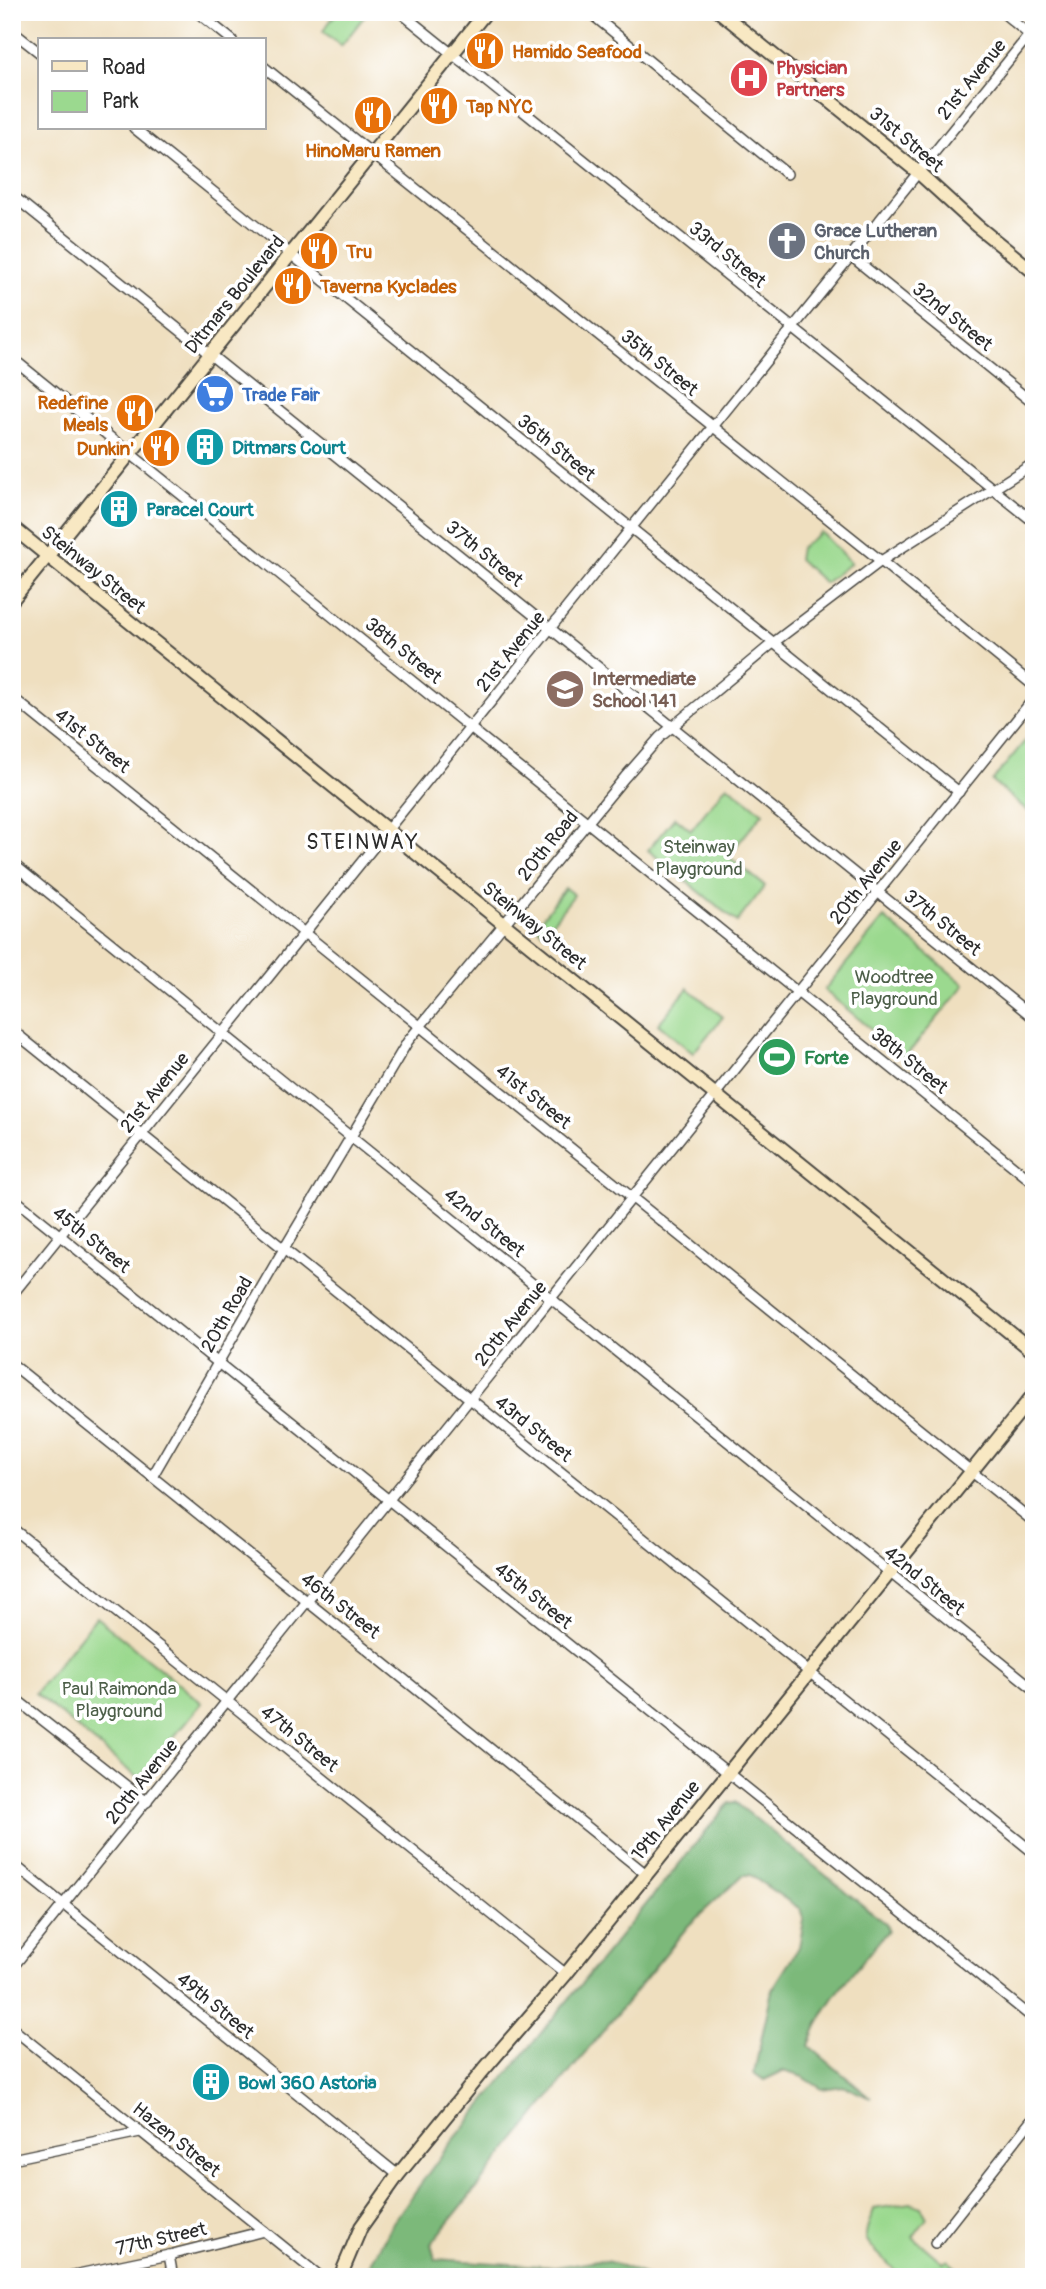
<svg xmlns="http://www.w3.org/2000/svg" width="1046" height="2289" font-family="Pangolin,sans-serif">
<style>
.green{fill:#9bd98f;stroke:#63825d;stroke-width:2}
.forest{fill:#7cb97a;stroke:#547252;stroke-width:2}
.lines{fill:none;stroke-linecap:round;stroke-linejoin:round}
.street-casing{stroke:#484641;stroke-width:12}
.secondary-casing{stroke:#484641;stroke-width:16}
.street{stroke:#fff;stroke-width:9}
.secondary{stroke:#f8e8c3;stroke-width:12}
.labels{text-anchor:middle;stroke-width:7;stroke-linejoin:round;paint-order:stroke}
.food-label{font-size:19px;font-weight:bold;fill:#c56008;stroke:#fff;text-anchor:start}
.health-label{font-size:19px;font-weight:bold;fill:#be3a42;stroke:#fff;text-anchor:start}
.street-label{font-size:19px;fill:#2b2b2b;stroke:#fff}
.worship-label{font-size:19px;font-weight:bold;fill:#5b616d;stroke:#fff;text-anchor:start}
.shop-label{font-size:19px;font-weight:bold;fill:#366cbe;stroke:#fff;text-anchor:start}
.culture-label{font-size:19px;font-weight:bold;fill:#0d838f;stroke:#fff;text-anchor:start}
.education-label{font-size:19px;font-weight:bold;fill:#785e54;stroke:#fff;text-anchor:start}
.park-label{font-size:19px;fill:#4d5f49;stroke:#fff}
.leisure-label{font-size:19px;font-weight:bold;fill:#27864d;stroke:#fff;text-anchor:start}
.neighbourhood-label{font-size:21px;letter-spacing:2px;fill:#2b2b2b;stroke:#fff}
</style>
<rect width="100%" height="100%" fill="#fff"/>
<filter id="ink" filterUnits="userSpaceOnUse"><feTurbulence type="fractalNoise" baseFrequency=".0143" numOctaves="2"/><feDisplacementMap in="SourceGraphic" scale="14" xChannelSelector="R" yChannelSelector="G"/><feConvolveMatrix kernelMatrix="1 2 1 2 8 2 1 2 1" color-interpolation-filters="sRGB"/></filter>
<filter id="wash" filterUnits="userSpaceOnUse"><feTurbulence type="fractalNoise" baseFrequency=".00686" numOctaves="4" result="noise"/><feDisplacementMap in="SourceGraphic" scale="28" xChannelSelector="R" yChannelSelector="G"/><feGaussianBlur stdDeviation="1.57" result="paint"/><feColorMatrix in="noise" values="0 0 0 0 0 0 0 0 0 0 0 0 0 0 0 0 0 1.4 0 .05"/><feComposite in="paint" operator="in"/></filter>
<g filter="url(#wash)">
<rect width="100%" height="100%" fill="#efdfbf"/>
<g class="green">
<polygon points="337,12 368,12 341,46 323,31"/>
<polygon points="821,532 851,563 825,583 798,559 800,548"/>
<polygon points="1034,730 1034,816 992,781"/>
<polygon points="727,785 763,813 728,856 765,886 737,922 648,850 675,817 691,830"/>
<polygon points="565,888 574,895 544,933 536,926"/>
<polygon points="884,918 965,985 905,1057 824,990"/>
<polygon points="688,988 723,1017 693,1053 658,1024"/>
<polygon points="96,1617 202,1703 139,1779 35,1693"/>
<path d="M911,2203L921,2207L927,2218L913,2237L943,2263L947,2260L967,2277H900C894,2266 867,2247 866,2237C865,2229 872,2217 874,2209Z"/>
</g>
<path class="forest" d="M735,1802L886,1924L888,1930C860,1966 822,2003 809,2046L871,2098L843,2086L822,2089L803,2077L783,2071L764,2080L754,2073L772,1990L799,1947L804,1920L800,1909L750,1875H743L688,1926L431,2244L435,2259L556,2267L598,2260L610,2262L652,2277H363L394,2221L443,2153L729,1803Z"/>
</g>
<g filter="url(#ink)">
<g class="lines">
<g class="street-casing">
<g id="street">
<polyline points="197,12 232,40"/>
<polyline points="400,12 1034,522"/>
<polyline points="589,12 787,174"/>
<polyline points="1002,12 1032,37"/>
<polyline points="12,31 40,53"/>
<polyline points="264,67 881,561 1034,686"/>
<polyline points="134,128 959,792"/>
<polyline points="12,195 1034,1018"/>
<polyline points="851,256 1034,404"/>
<polyline points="12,358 1034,1183"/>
<polyline points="12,697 1034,1522"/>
<polyline points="12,863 1034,1689"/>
<polyline points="12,1030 1034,1853"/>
<polyline points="12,1197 1034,2019"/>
<polyline points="12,1295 1034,29"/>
<polyline points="12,1364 646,1874"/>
<polyline points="152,1477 278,1259 408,1041 625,777 660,737 773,643 881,561 1034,463"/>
<polyline points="12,1528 566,1974"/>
<polyline points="12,1696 147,1802"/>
<polyline points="12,1863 398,2175"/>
<polyline points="12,1968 1034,698"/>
<polyline points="12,2028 321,2277"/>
<polyline points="12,2159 140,2132"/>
<polyline points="935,2243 1034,2117"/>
<polyline points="169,2255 173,2277"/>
<polyline points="64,2277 169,2255 264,2231"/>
</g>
</g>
<g class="secondary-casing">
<g id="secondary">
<polyline points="720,12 919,173 977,226 1034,272"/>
<polyline points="12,527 1034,1352"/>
<polyline points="12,600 486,12"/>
<polyline points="340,2277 361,2227 398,2175 481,2073 566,1974 1034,1394"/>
</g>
</g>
<use href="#street" class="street"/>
<use href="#secondary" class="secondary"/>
</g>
</g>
<defs>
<g id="restaurant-disc" transform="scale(2.0125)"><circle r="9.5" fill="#e8710a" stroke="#fff"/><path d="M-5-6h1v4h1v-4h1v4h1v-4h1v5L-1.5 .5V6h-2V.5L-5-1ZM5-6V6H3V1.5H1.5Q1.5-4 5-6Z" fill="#fff"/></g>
<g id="hospital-disc" transform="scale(2.0125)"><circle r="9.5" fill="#e0444e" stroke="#fff"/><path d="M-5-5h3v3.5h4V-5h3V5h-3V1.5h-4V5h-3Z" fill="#fff"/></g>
<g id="church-disc" transform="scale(2.0125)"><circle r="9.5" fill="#6b7280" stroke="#fff"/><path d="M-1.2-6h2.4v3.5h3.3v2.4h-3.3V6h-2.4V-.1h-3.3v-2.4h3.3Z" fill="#fff"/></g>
<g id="supermarket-disc" transform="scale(2.0125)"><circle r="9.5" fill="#3f7fe0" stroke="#fff"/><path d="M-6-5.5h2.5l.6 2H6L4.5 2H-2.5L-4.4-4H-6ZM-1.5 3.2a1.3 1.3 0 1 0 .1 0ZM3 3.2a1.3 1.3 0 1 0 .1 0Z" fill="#fff"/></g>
<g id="building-disc" transform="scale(2.0125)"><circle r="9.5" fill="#0f9aa8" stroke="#fff"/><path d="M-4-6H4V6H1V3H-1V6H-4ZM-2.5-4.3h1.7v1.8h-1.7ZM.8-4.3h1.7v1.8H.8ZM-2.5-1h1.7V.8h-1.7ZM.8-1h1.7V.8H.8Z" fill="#fff"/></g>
<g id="school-disc" transform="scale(2.0125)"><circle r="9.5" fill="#8d6e63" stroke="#fff"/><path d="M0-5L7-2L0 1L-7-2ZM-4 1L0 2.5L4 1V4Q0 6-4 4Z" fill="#fff"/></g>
<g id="stadium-disc" transform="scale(2.0125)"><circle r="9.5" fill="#2e9e5b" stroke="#fff"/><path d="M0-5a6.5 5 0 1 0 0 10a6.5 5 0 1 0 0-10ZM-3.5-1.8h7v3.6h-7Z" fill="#fff"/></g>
</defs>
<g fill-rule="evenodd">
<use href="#restaurant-disc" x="485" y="51"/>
<use href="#hospital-disc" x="749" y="78"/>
<use href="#restaurant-disc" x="439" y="106"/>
<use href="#restaurant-disc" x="373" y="115"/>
<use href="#church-disc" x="787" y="241"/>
<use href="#restaurant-disc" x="319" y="251"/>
<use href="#restaurant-disc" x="293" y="286"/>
<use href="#supermarket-disc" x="215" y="394"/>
<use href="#restaurant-disc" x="135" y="413"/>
<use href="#building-disc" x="205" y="447"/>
<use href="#restaurant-disc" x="161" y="448"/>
<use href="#building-disc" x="119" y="509"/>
<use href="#school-disc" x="565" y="689"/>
<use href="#stadium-disc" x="777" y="1057"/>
<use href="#building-disc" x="211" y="2082"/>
</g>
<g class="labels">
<g class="food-label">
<text x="512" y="58">Hamido Seafood</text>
<text x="466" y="113">Tap NYC</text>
<text x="373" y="157" text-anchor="middle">HinoMaru Ramen</text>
<text x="346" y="258">Tru</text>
<text x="320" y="293">Taverna Kyclades</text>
<text x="108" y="409" text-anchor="end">Redefine<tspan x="108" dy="22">Meals</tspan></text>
<text x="134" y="455" text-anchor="end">Dunkin'</text>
</g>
<g class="health-label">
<text x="776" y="74">Physician<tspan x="776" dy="22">Partners</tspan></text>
</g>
<g class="street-label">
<text transform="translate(971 79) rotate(-51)" y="7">21st Avenue</text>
<text transform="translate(907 139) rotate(40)" y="7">31st Street</text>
<text transform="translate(728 254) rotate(39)" y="7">33rd Street</text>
<text transform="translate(234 294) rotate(-51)" y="7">Ditmars Boulevard</text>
<text transform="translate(953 316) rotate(39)" y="7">32nd Street</text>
<text transform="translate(660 362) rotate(39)" y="7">35th Street</text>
<text transform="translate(557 447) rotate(39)" y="7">36th Street</text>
<text transform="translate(485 553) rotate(39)" y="7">37th Street</text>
<text transform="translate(94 569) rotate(39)" y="7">Steinway Street</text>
<text transform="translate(404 650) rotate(39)" y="7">38th Street</text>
<text transform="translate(510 651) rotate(-51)" y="7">21st Avenue</text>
<text transform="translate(93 740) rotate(39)" y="7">41st Street</text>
<text transform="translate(547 845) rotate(-51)" y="7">20th Road</text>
<text transform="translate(865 881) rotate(-51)" y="7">20th Avenue</text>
<text transform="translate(943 922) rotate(39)" y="7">37th Street</text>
<text transform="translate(535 925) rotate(39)" y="7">Steinway Street</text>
<text transform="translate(910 1060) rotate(39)" y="7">38th Street</text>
<text transform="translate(154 1092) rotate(-51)" y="7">21st Avenue</text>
<text transform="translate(534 1096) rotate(39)" y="7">41st Street</text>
<text transform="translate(485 1222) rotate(39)" y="7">42nd Street</text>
<text transform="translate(92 1239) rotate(39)" y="7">45th Street</text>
<text transform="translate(226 1314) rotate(-60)" y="7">20th Road</text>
<text transform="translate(510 1323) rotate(-51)" y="7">20th Avenue</text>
<text transform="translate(534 1428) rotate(39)" y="7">43rd Street</text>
<text transform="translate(925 1580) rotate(39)" y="7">42nd Street</text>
<text transform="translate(534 1595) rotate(39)" y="7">45th Street</text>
<text transform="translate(341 1605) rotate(38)" y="7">46th Street</text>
<text transform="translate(300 1738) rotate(39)" y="7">47th Street</text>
<text transform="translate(141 1781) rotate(-51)" y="7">20th Avenue</text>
<text transform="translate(665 1820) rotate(-51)" y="7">19th Avenue</text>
<text transform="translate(216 2005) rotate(39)" y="7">49th Street</text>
<text transform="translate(177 2139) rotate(39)" y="7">Hazen Street</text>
<text transform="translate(161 2238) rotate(-13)" y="7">77th Street</text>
</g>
<g class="worship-label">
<text x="814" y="237">Grace Lutheran<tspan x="814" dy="22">Church</tspan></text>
</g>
<g class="shop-label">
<text x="242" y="401">Trade Fair</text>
</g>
<g class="culture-label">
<text x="232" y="454">Ditmars Court</text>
<text x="146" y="516">Paracel Court</text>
<text x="238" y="2089">Bowl 360 Astoria</text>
</g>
<g class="education-label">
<text x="592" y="685">Intermediate<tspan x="592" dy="22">School 141</tspan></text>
</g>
<g class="park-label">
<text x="699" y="853">Steinway<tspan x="699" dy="22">Playground</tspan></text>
<text x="894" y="983">Woodtree<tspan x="894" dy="22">Playground</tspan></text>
<text x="119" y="1695">Paul Raimonda<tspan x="119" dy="22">Playground</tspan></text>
</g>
<g class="leisure-label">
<text x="804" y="1064">Forte</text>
</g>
<g class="neighbourhood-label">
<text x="363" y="849">STEINWAY</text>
</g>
</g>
<rect width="1046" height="2289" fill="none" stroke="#fff" stroke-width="42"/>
<rect x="38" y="38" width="228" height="91" fill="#ffffff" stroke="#aaaaaa" stroke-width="2"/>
<rect x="52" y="61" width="35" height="10" fill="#f8e8c3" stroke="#aaaaaa" stroke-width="2"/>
<text x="102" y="74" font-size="21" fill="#2b2b2b">Road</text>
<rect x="52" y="91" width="35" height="21" fill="#9bd98f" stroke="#aaaaaa" stroke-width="2"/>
<text x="102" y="108" font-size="21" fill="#2b2b2b">Park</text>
</svg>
